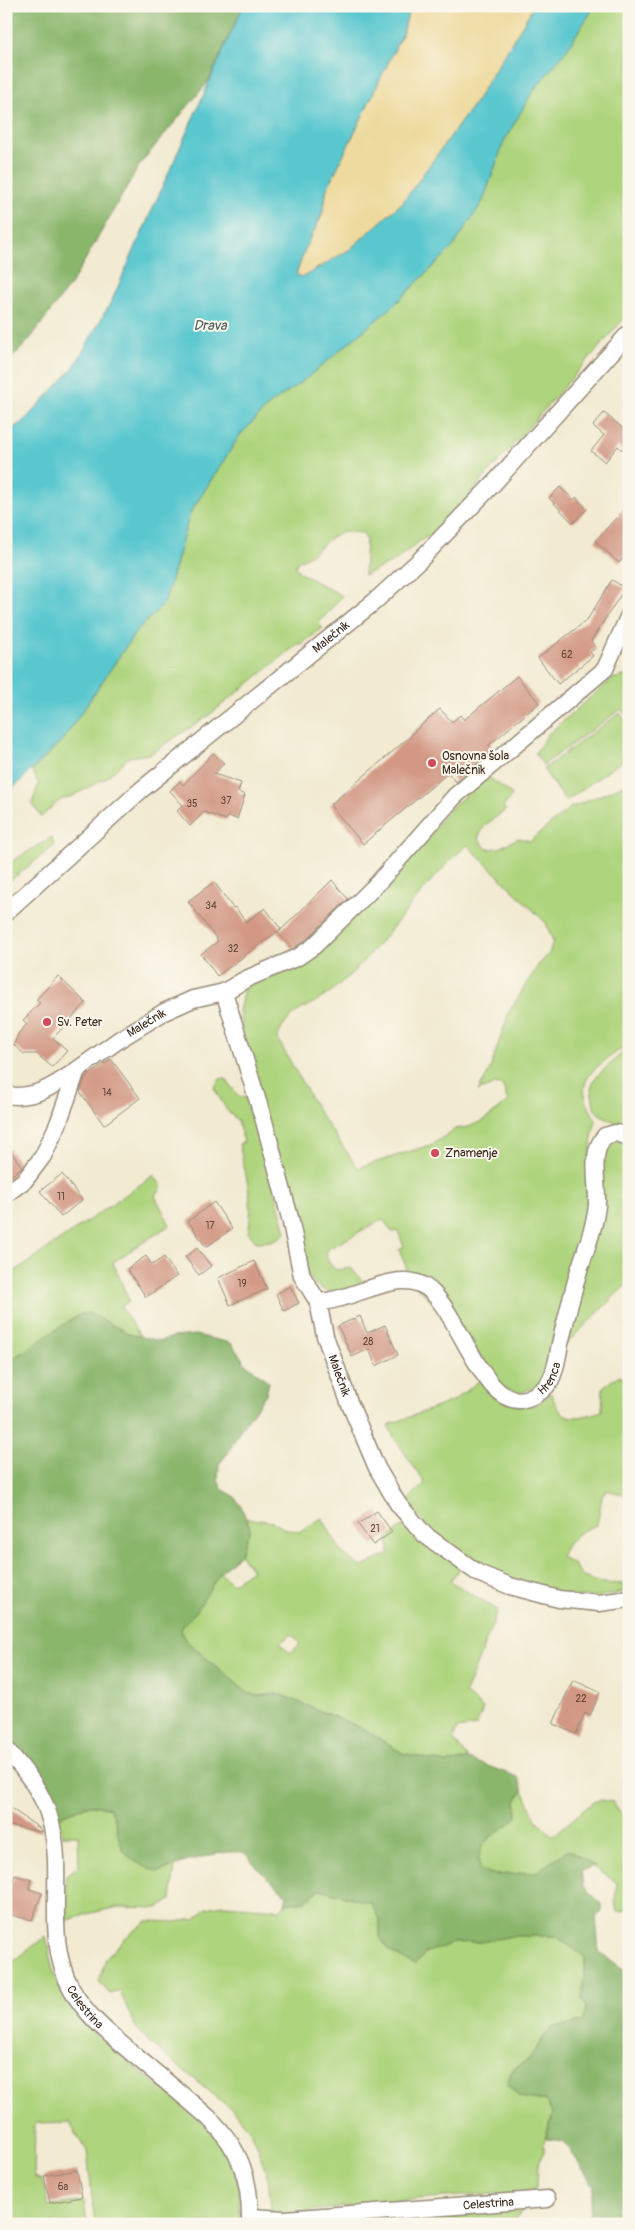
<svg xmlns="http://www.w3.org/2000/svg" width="635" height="2230" font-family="Pangolin,sans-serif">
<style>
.green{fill:#aed47d;stroke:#747f4e;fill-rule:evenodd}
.forest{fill:#8ab66c;stroke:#627045}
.sand{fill:#eeda9e;stroke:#94825e}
.water{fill:#5ac7cf;stroke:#4a7876}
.building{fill:#d29884}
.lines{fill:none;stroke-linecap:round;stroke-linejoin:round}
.minor-casing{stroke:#968a78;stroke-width:19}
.minor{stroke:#fff;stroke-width:16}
.poi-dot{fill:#d1495b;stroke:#fbf7ec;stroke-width:2}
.labels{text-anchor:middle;stroke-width:4;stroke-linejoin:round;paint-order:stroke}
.number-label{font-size:10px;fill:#614638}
.street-label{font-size:12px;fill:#3b2a1e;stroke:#fbf7ec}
.poi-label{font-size:12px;fill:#3b2a1e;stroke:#fbf7ec;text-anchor:start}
.water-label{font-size:14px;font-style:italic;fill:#445953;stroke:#fbf7ec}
</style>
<rect width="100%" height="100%" fill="#fbf7ec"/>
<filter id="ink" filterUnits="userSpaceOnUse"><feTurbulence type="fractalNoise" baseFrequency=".02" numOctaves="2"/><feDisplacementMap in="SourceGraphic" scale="10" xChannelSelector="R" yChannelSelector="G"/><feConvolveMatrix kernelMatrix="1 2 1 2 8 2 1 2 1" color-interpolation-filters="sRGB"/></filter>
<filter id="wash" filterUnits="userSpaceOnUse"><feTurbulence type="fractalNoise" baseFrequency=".0096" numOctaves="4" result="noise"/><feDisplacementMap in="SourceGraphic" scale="20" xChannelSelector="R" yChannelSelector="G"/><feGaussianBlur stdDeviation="1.12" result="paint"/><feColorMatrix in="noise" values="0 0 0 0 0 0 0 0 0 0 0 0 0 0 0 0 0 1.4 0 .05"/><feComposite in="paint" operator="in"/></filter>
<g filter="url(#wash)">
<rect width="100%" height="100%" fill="#f2ead1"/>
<g class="green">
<path d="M595,6H629V313L433,536L424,538L393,562L364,575L366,539L363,534C328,524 325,552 298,561L295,567L302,574L342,596L318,624L323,628L302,644H298L208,716L150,754L129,757L107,777L73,796L60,800L41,817L32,803L39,784L32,771L64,738L137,630L164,604L190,513L240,435L269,405L308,377L393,306L453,247L483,201L504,141L533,91L562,56Z"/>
<polygon points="629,675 629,719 621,709 543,765 535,753 548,734 612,679"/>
<polygon points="620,713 629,726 629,756 566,801 543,769"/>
<path d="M487,776L513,795L503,807L506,810L485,825L478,838L487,849L499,848L518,838L530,841L570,808L629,783V1129L599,1114L595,1110L591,1089L595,1078L623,1052L621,1049C590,1072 571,1080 596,1120L592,1137L590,1159L592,1204L544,1383L520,1393L503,1388L463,1331L405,1276L407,1269L399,1250L404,1247L398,1231L392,1232L383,1219L328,1249L326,1254L330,1264L336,1270L351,1268L363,1282L368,1283C338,1293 325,1301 305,1271L244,1040L239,1011L244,988L354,917L379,894L451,808ZM467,845L546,923L553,941L549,954L539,964L509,1012L489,1072L478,1091L495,1084L503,1086L508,1102L486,1119L469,1127L455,1129L433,1144L358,1168L318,1111L277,1038C290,1007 310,1009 333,990C384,948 417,888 467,845Z"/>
<polygon points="52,837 54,846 6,884 6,865"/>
<path d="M225,1078L238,1096L250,1099L286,1232C277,1241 268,1242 256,1242L248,1232C255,1204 245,1172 239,1144L244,1142L237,1120L228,1112L214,1088L220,1079Z"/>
<polygon points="609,1138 624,1142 629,1146 629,1282 567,1343 600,1153"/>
<polygon points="154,1175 162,1187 155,1196 170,1225 113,1262 129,1301 121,1307 141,1337 132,1335 16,1356 6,1369 6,1286 11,1282 11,1274"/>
<path d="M618,1376L629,1380V1496L606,1490L602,1497L597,1525C579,1530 568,1539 561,1557L573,1564L583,1577L600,1583L623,1584L624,1592C614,1594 604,1596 594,1597C564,1599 489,1575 464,1558C442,1543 423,1522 406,1502L425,1483L395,1439L388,1425L453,1401L480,1380L519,1406L536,1405L551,1393C561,1424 576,1419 602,1411L603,1387Z"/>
<path d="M247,1518L273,1522L283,1528L299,1532L322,1518L342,1553L361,1567L389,1554L388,1538L406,1524L461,1567L450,1581L498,1610L465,1693L483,1709L476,1726L457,1729L453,1739L468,1759L446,1763L402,1753L364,1729L279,1694L256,1696L248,1693L185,1640L181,1630L184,1624L195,1613L220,1572L232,1584L252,1570L240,1554L250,1529ZM292,1634L300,1644L290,1653L280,1643Z"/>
<path d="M523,1790L536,1820L553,1836L593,1802L600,1800L613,1802L626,1820L629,1819V1868L626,1870L629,1888L626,1910L617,1912L615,1901L617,1883L569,1850L536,1872L496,1875L479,1870C473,1839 498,1835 517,1817L516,1801Z"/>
<polygon points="90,1805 110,1808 116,1821 121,1845 158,1872 175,1866 171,1900 158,1908 119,1907 91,1913 65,1921 66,1876 79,1865 78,1835 62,1835 58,1817"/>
<polygon points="320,1889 371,1903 380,1921 380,1937 425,1953 453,1943 481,1942 512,1936 556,1936 585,1957 582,2000 586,2007 583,2022 554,2027 546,2034 529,2059 511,2071 507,2083 519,2097 546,2101 552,2114 544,2142 544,2152 538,2163 537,2187 531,2192 427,2198 272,2215 268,2178 252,2133 236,2113 150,2043 134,2025 120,1991 110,1994 99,1982 105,1960 124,1939 147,1921 176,1922 195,1919 207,1908 223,1905 280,1909 285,1904 305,1901"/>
<path d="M46,1936C50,1955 52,1977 63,1994C92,2041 142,2070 183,2106C200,2120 219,2136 229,2156C239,2177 240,2201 240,2224H95L87,2151L69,2122L35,2123L34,2177L42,2180L48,2206L84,2201L87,2224H6V1967Z"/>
<polygon points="527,2204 512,2224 288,2224"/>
</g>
<g class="forest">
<polygon points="6,6 243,6 208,82 140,164 73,281 30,339 6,364"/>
<path d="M89,1313L132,1335L160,1341L173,1337L196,1335L231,1343L245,1363L269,1382L266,1394L238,1433L229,1452L219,1464L218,1479L222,1489L234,1496L241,1506L250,1529L240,1554L220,1573L195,1613L184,1624L181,1630L185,1640L248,1693L256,1696L279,1694L364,1729L402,1753L446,1763L468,1759L518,1777L523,1790L516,1801L517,1817C498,1835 473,1839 480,1870L496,1875L536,1872L568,1850L595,1866L581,1870L583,1886L602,1904V1912L596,1917L599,1952L629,1973V2224H588L594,2186L564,2141L546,2139L552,2114L546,2101L519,2097L507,2084L511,2071L529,2059L546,2034L554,2027L583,2022L586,2007L582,2000L585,1957L556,1936H512L481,1942L453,1943L425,1953L415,1965L390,1952L380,1937V1921L371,1903L320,1889L305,1901L285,1904L287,1895L263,1874L244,1852C216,1850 184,1862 158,1872C144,1867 125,1859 120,1843C117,1831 116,1820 110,1808L90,1805L58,1817C50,1783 29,1759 6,1735V1369L16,1356L80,1314Z"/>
</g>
<path class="sand" d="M410,6H534L476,101L403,202L349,250L303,277L296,275C300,264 303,253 308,242C319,221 325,217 326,191L403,32Z"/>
<path class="water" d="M243,6H410L403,32L326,191C325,211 318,223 309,240C304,251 300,263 296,275L303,277L349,250L403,202L476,101L534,6H595L562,56L533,91L504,141L483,201L453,247L393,306L308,377L269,405L240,435L190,513L164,604L137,630L64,738L6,795V432L23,422L74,367L112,300Z"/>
<g id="blocks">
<g class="building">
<polygon points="604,413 629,433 629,441 622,450 618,446 605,462 591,451 604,435 593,426"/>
<polygon points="560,487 574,500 576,497 587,509 573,523 549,498"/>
<polygon points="629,504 629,552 619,563 595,541"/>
<polygon points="612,580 625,588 591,641 596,648 590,652 593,656 558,684 538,658 587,620"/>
<polygon points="517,676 539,703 489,745 493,750 456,782 448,773 363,844 330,805 412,735 411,734 440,709 452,722 460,715 464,720"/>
<polygon points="213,753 224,763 214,774 241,783 238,792 245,795 237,819 228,816 226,820 204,812 190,826 177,811 183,805 170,791 180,781 183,785"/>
<polygon points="332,880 348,899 308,938 292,949 278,933"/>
<polygon points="214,882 233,908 235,907 246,922 265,908 281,929 217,976 201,954 218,941 188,901"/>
<polygon points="58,976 86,1003 53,1038 67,1051 52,1067 37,1054 24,1054 14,1045 18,1034 27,1024 23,1020 40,1003 36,1000"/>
<polygon points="111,1059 140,1098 104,1125 80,1092 85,1078"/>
<polygon points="6,1145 22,1167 6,1181"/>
<polygon points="62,1174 82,1200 61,1217 40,1191"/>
<polygon points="214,1202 232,1229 206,1247 188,1221"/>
<polygon points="197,1248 211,1266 199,1275 185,1257"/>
<polygon points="146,1256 152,1265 164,1257 177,1276 146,1297 127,1269"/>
<polygon points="254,1261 267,1289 230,1305 218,1278"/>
<polygon points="290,1286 299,1303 284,1311 276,1294"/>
<polygon points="360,1316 367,1333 385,1325 398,1355 376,1366 369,1349 352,1357 338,1326"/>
<polygon points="377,1511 392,1532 373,1545 358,1524"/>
<polygon points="573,1680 600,1692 590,1716 585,1713 576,1734 553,1724"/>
<polygon points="6,1805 42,1830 42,1832 6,1825"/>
<polygon points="15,1875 32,1880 29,1889 42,1893 32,1920 6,1914 6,1881 12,1883"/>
<polygon points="77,2170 82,2197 50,2203 44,2176"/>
</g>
</g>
</g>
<g filter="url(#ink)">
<use href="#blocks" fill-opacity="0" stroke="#968a78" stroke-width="1"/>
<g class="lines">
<g class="minor-casing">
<g id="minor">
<path id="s1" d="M6,912L141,790L374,602L420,560L495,482L629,333"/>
<path id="s2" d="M224,992L264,1121L290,1218L302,1276L318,1302L325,1336L349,1402L377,1468L398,1504L425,1535L478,1573L510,1586L559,1599L599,1603L629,1599"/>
<path d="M6,1095C35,1100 55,1085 77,1070"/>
<path id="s3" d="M6,1194L25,1180L43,1156L58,1124L77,1070L120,1039L164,1012L193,999L224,992L246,979L298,957L314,946L377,884L455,796L605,669L629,615"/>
<path id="s4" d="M318,1302C352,1301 390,1272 420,1284C458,1298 481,1416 528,1398C555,1388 555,1369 560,1344C566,1319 572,1295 579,1270C586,1249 595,1227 597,1205C598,1182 589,1153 605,1136L616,1133L629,1137"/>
<path id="s5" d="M6,1749C23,1768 42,1791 49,1816C67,1872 42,1934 71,1988C85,2015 111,2035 133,2054C158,2075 184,2096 209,2118C241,2149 251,2180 250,2224"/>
<path id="s6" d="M250,2217L285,2219L547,2199"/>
</g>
</g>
<use href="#minor" class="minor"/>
</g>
</g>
<g class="poi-dot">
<circle cx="432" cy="763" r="5"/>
<circle cx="47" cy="1022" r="5"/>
<circle cx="435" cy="1153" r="5"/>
</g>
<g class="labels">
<g class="number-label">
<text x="567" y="658">62</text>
<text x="226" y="804">37</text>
<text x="192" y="807">35</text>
<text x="211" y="909">34</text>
<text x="233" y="952">32</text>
<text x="107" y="1096">14</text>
<text x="61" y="1200">11</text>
<text x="210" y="1229">17</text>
<text x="242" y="1287">19</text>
<text x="368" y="1345">28</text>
<text x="375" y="1532">21</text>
<text x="581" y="1702">22</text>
<text x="63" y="2190">6a</text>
</g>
<g class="street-label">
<text dy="4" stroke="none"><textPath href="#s1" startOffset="426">Malečnik</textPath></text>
<text dy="4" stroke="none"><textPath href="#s3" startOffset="230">Malečnik</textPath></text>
<text dy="4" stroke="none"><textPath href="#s4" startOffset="302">Hrenca</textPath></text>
<text dy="4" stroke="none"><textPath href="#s2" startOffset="402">Malečnik</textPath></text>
<text dy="4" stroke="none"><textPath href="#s5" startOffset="279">Celestrina</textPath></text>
<text dy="4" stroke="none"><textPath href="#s6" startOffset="239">Celestrina</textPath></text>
</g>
<g class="poi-label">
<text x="442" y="760">Osnovna šola<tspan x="442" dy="14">Malečnik</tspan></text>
<text x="57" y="1026">Sv. Peter</text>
<text x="445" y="1157">Znamenje</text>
</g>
<g class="water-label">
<text x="210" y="330">Drava</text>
</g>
</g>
<rect width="635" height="2230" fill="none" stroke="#fbf7ec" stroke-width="25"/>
</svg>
